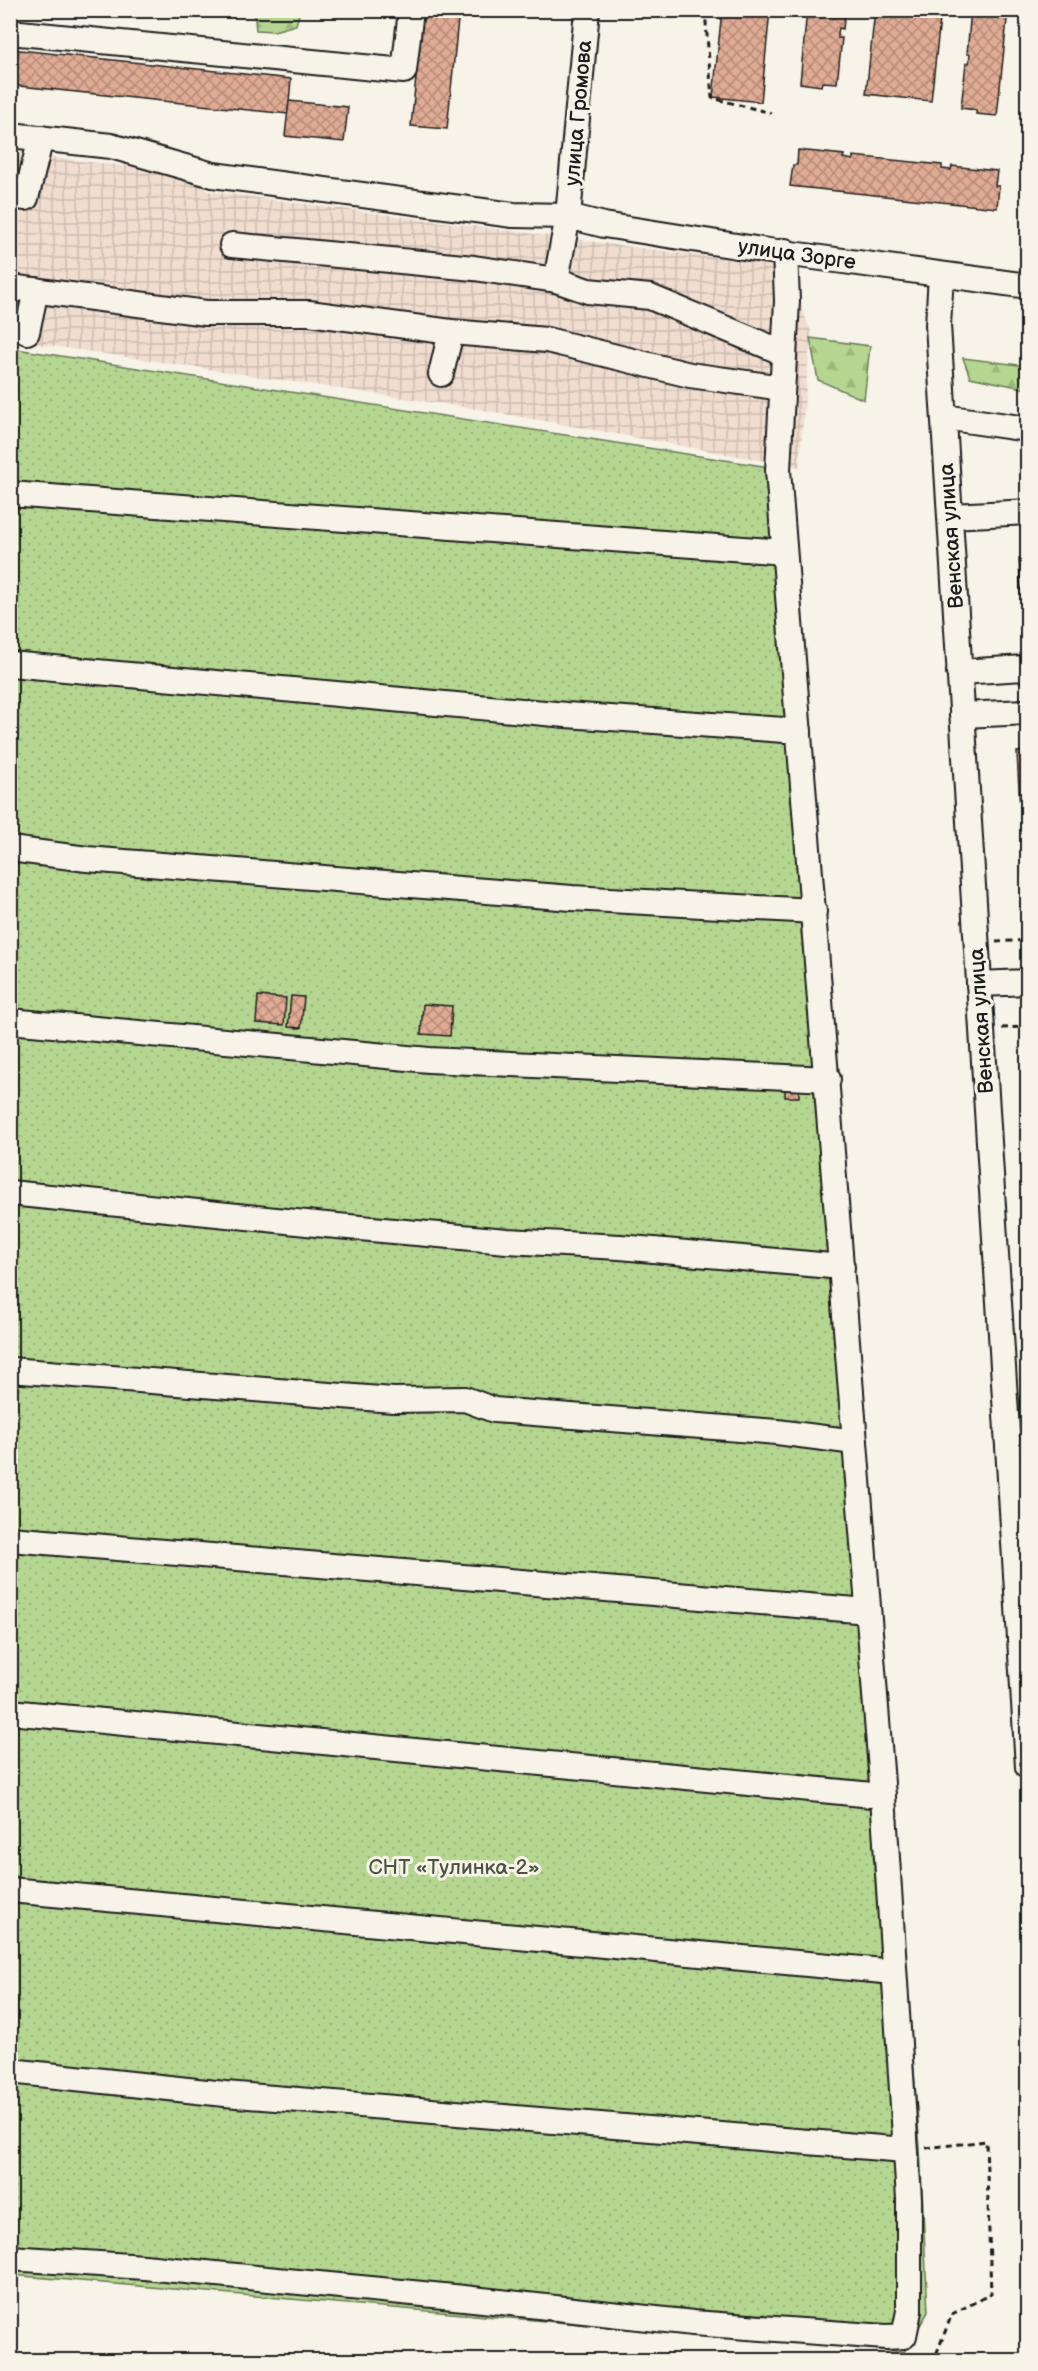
<svg xmlns="http://www.w3.org/2000/svg" width="1038" height="2371" font-family="'Balsamiq Sans',sans-serif">
<style>
.industrial{fill:url(#industrial-grid)}
.forest{fill:url(#forest-firs);stroke:#687956;stroke-width:1.5}
.garden{fill:url(#garden-dots);stroke:#687956;stroke-width:1.5}
.building{fill:url(#building-cross-hatch);stroke:#1c1c1c;stroke-width:1.5}
.lines{fill:none;stroke-linecap:round;stroke-linejoin:round}
.minor-casing{stroke:#1c1c1c;stroke-width:28}
.path{stroke:#1c1c1c;stroke-width:3;stroke-dasharray:6 4.5;stroke-linecap:butt}
.minor{stroke:#f7f3e8;stroke-width:24}
.labels{text-anchor:middle;stroke-width:6;stroke-linejoin:round;paint-order:stroke}
.street-label{font-size:21px;fill:#1c1c1c;stroke:#f7f3e8}
.park-label{font-size:21px;fill:#4a543f;stroke:#f7f3e8}
</style>
<defs>
<pattern id="industrial-grid" width="8" height="8" patternUnits="userSpaceOnUse" patternTransform="scale(1.5)"><rect width="8" height="8" fill="#f0ddcf"/><path d="M0 4h8M4 0v8" fill="none" stroke="#cdbdb1"/></pattern>
<pattern id="forest-firs" width="22" height="20" patternUnits="userSpaceOnUse" patternTransform="scale(1.5)"><rect width="22" height="20" fill="#b5d690"/><path d="M5 1l3.5 6h-7zM16 11l3.5 6h-7z" fill="#9bb77c"/></pattern>
<pattern id="garden-dots" width="8" height="8" patternUnits="userSpaceOnUse" patternTransform="scale(1.5)"><rect width="8" height="8" fill="#b5d690"/><path d="M2 2h.1M6 6h.1" fill="none" stroke="#9bb77c" stroke-width="1.8" stroke-linecap="round"/></pattern>
<pattern id="building-cross-hatch" width="8" height="8" patternUnits="userSpaceOnUse" patternTransform="scale(1.5)"><rect width="8" height="8" fill="#e0ab94"/><path d="M0 0l8 8M0 8l8-8" fill="none" stroke="#b58a78"/></pattern>
</defs>
<rect width="100%" height="100%" fill="#f7f3e8"/>
<filter id="ink" filterUnits="userSpaceOnUse"><feTurbulence type="fractalNoise" baseFrequency=".0167" numOctaves="2"/><feDisplacementMap in="SourceGraphic" scale="12" xChannelSelector="R" yChannelSelector="G"/><feConvolveMatrix kernelMatrix="1 2 1 2 8 2 1 2 1" color-interpolation-filters="sRGB"/></filter>
<g filter="url(#ink)">
<polygon class="industrial" points="11,153 197,174 207,191 786,267 811,332 799,467 477,409 11,340"/>
<g class="forest">
<polygon points="254,11 254,10 300,11 296,25 274,31 256,30"/>
<polygon points="810,338 870,346 864,400 818,380"/>
<polygon points="963,358 1027,366 1027,389 970,377"/>
</g>
<polygon class="garden" points="10,348 763,466 778,470 788,480 920,2148 928,2312 904,2352 11,2275"/>
<g class="building">
<polygon points="423,10 459,10 447,129 411,126"/>
<polygon points="722,10 770,10 761,102 713,97"/>
<polygon points="807,10 845,10 843,29 839,28 838,33 838,38 842,38 837,83 822,82 821,86 800,83"/>
<polygon points="875,10 941,10 931,101 866,94"/>
<polygon points="971,10 1008,10 997,116 976,114 976,110 961,108 966,63 969,63 970,54 967,54"/>
<polygon points="10,49 291,79 288,114 10,85"/>
<polygon points="289,101 348,107 344,142 285,136"/>
<polygon points="798,150 844,155 843,158 853,160 853,156 942,165 942,169 951,170 952,166 997,171 995,186 999,186 997,208 790,186 793,165 797,165"/>
<polygon points="1019,558 1028,558 1028,679 1025,679"/>
<polygon points="1028,751 1028,920 1026,920 1017,752"/>
<polygon points="258,996 286,998 284,1025 256,1023"/>
<polygon points="291,996 304,997 301,1028 288,1027"/>
<polygon points="423,1004 452,1006 450,1036 421,1034"/>
<rect x="785" y="1085" width="14" height="12"/>
</g>
<g class="lines">
<g class="minor-casing">
<g id="minor">
<polyline points="587,10 568,216 556,280 588,291 650,297 784,353"/>
<polyline points="10,32 404,71 411,10"/>
<polyline points="10,135 111,146 213,175 513,215 568,216 604,225 762,250 1028,286"/>
<polyline points="10,196 26,198 41,138"/>
<polyline points="232,245 474,268 556,280"/>
<polyline points="941,275 938,325 1028,1767"/>
<polyline points="10,287 206,313 309,313 451,332 547,340 690,375 782,388"/>
<polyline points="27,332 36,290"/>
<polyline points="441,374 451,332"/>
<polyline points="944,417 1028,429"/>
<polyline points="10,494 784,552"/>
<polyline points="950,516 1028,512"/>
<polyline points="10,664 566,715 799,731"/>
<polyline points="959,672 1025,668"/>
<polyline points="962,715 1028,712"/>
<polyline points="10,849 87,859 572,898 814,911"/>
<polyline points="979,984 1028,982"/>
<polyline points="10,1021 429,1060 828,1079"/>
<polyline points="10,1193 326,1225 507,1241 620,1247 842,1267"/>
<polyline points="10,1370 393,1400 465,1399 494,1410 777,1432 855,1442"/>
<polyline points="10,1539 868,1611"/>
<polyline points="10,1712 883,1796"/>
<polyline points="10,1890 894,1972"/>
<polyline points="10,2071 225,2094 905,2150"/>
<polyline points="10,2258 144,2267 464,2298 693,2323 886,2337 904,2336 909,2311 909,2199 883,1796 778,470 787,301 785,251"/>
</g>
</g>
<g class="path">
<polyline points="705,10 712,98 771,113"/>
<polyline points="1022,121 1028,122"/>
<polyline points="996,942 1028,940"/>
<polyline points="1002,1028 1028,1027"/>
<polyline points="926,2148 986,2141 991,2294 952,2314 934,2360"/>
</g>
<use href="#minor" class="minor"/>
</g>
</g>
<g class="labels">
<g class="street-label">
<text transform="translate(578 113) rotate(-85)" y="7">улица Громова</text>
<text transform="translate(797 254) rotate(8)" y="7">улица Зорге</text>
<text transform="translate(951 536) rotate(-94)" y="7">Венская улица</text>
<text transform="translate(981 1021) rotate(-94)" y="7">Венская улица</text>
</g>
<g class="park-label">
<text x="454" y="1874">СНТ «Тулинка-2»</text>
</g>
</g>
<rect width="1038" height="2371" fill="none" stroke="#f7f3e8" stroke-width="36"/>
<rect x="18" y="18" width="1002" height="2335" fill="none" stroke="#1c1c1c" stroke-width="2" filter="url(#ink)"/>
</svg>
